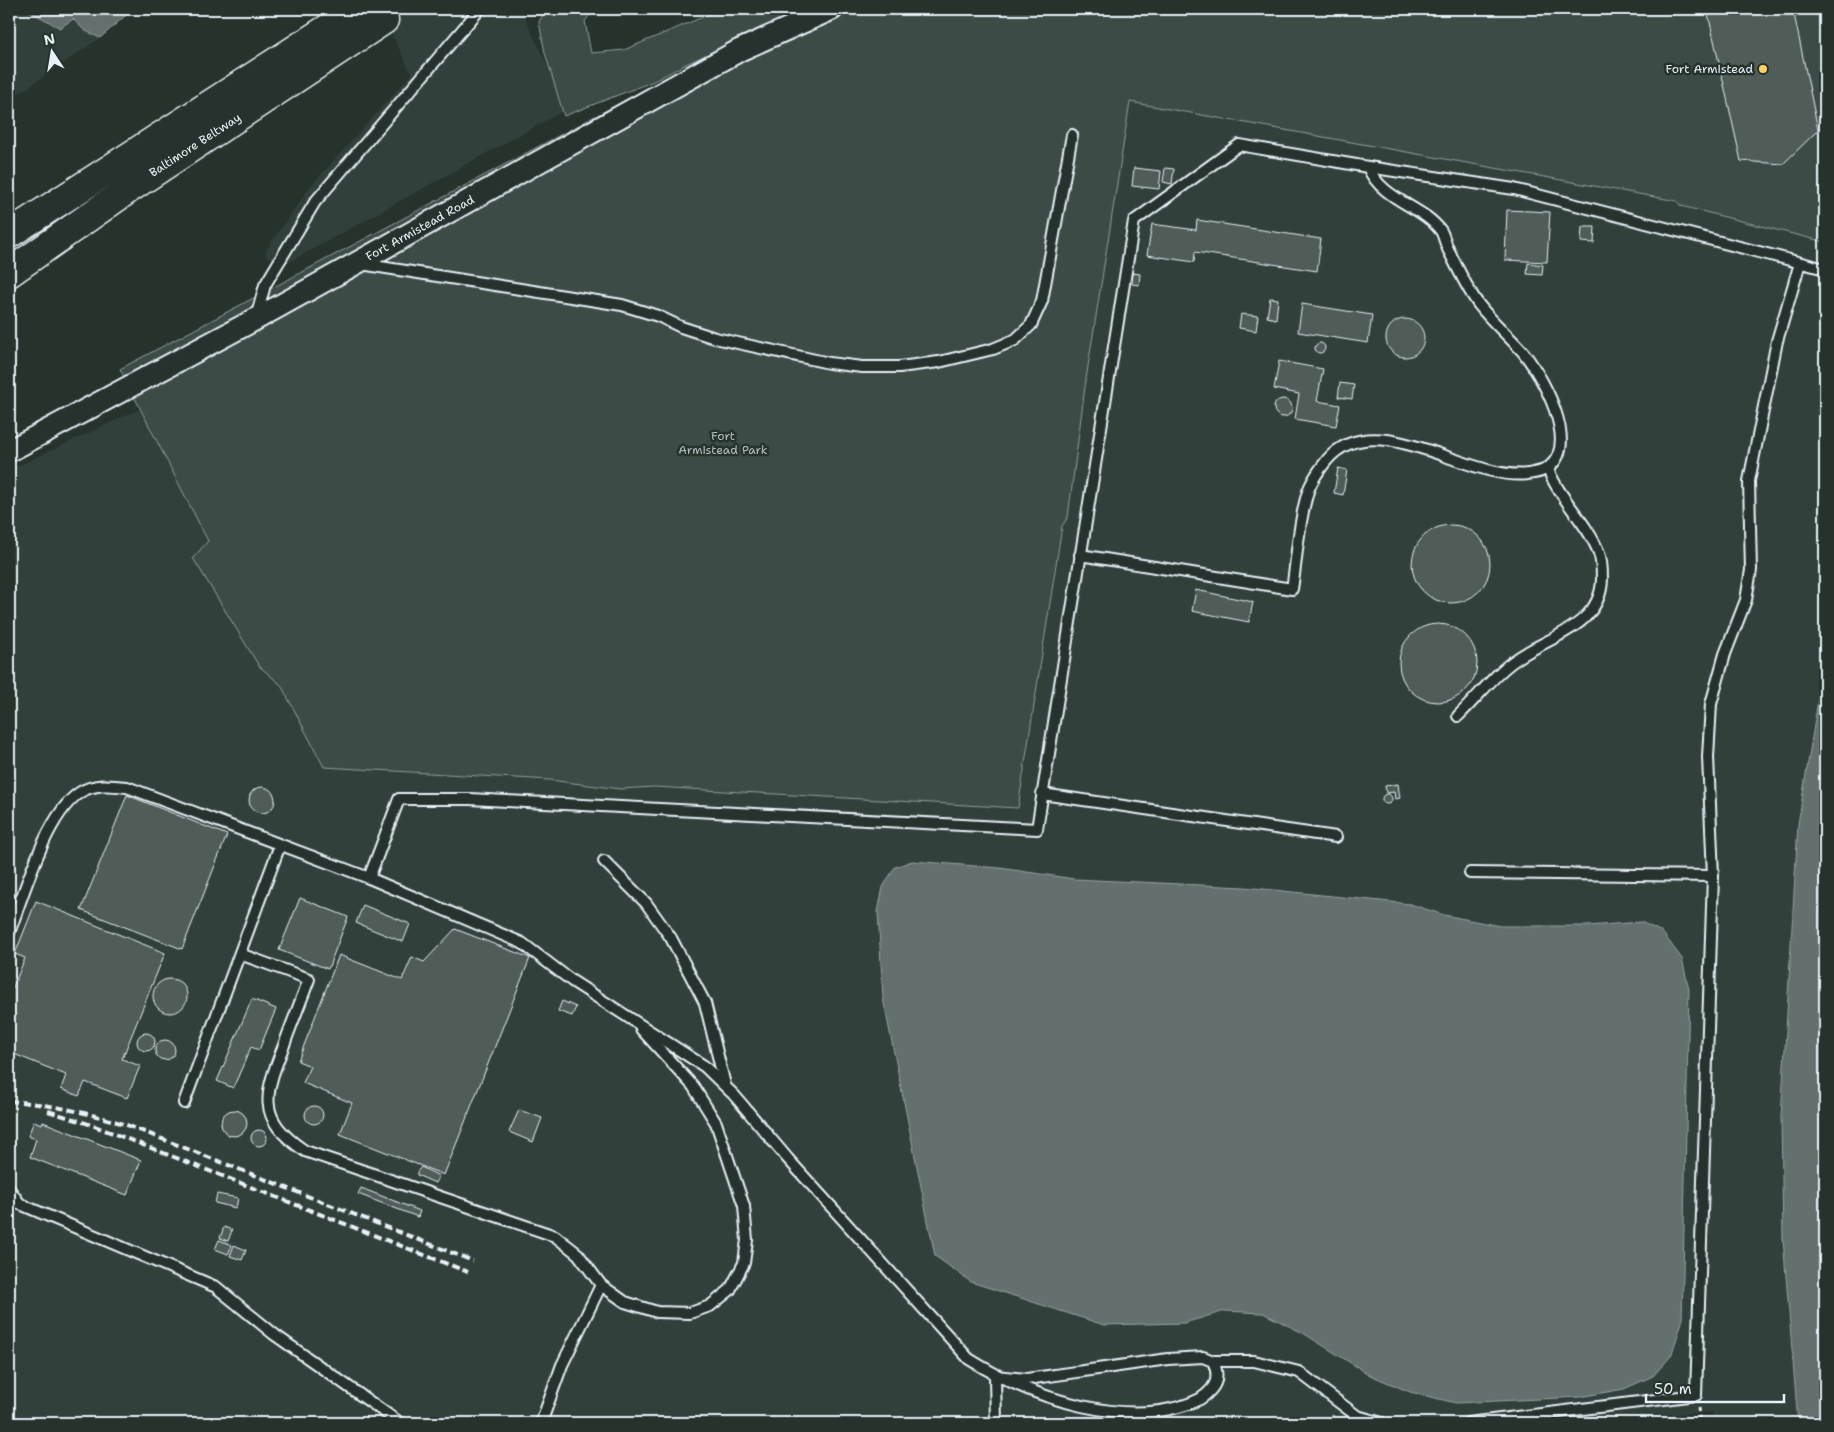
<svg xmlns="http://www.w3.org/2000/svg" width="1834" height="1432" font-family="'Shantell Sans',sans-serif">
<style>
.built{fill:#333f3a}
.green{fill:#3e4b47;stroke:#939ea0}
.water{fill:#636f6d;stroke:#98a3a5}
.building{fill:#505c59;stroke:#e8f1f8}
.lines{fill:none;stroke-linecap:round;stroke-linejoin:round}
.lane-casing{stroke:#e8f1f8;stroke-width:14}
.street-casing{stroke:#e8f1f8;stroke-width:25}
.highway-casing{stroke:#e8f1f8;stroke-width:31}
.path{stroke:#e8f1f8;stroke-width:3;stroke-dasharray:4 4;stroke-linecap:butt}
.lane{stroke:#26332d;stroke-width:10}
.street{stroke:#26332d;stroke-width:21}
.highway{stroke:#26332d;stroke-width:28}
.rail{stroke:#e8f1f8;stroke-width:4;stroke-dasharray:8 4;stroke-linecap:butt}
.poi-dot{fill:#ffd166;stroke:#26332d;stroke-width:2}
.labels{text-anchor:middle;stroke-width:5;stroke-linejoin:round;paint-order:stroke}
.poi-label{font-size:12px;fill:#e8f1f8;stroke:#26332d;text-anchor:end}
.street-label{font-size:12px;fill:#e8f1f8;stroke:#26332d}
.park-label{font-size:12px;fill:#b5bfc3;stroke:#26332d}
</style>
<rect width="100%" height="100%" fill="#26332d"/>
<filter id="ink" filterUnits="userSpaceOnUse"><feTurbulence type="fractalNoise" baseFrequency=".02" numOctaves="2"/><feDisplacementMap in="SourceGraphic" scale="10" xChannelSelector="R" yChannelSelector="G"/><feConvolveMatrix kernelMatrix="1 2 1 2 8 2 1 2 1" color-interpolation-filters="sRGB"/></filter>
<g filter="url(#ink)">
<g class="built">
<polygon points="9,9 26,9 60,28 73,18 84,30 100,38 9,100"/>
<polygon points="376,9 521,9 567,109 284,265 266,256 266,250 310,187 412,74 390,31"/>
<polygon points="1130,101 1825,228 1825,657 1798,824 1781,1117 1783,1239 1798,1423 1713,1423 1713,1412 1530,1423 9,1423 9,470 140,409 324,767 1018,808"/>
</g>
<polygon class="green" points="546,9 595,9 585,21 591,53 624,50 722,9 1825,9 1825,242 1681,206 1677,201 1130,102 1086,379 1068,517 1062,526 1018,808 654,787 620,789 550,780 324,767 281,685 259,666 193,558 208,541 120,369 750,34 684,65 654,81 564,116 545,53 539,22"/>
<g class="water">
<polygon points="26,9 133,9 100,38 84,30 73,19 60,28"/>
<polygon points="1825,657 1825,1423 1798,1423 1783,1239 1781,1117 1798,824"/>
<polygon points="912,861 1000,868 1074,879 1244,887 1410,904 1444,915 1500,926 1588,926 1641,922 1662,932 1682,959 1689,989 1682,1322 1671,1356 1653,1376 1624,1389 1580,1397 1456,1403 1410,1392 1370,1375 1303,1333 1263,1313 1225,1311 1184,1323 1104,1325 971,1282 935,1256 883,998 878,912 883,887 895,867"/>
</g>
<g class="building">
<polygon points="1707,9 1793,9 1818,130 1783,164 1741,161"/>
<polygon points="1134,168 1161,171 1159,189 1132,186"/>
<polygon points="1165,168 1174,169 1172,184 1163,182"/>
<polygon points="1507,210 1550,212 1547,262 1505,260"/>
<polygon points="1197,220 1321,239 1317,271 1195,252 1194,262 1147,255 1152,224 1196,230"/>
<polygon points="1582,227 1595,227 1594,243 1581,242"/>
<polygon points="1528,263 1543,265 1542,275 1527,274"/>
<polygon points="1133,273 1140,274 1139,285 1132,284"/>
<polygon points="1270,298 1278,299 1276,319 1267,317"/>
<polygon points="1302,304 1372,315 1368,343 1298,332"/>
<polygon points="1241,314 1258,316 1256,331 1239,328"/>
<circle cx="1405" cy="338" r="19"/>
<circle cx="1320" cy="348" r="5"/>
<polygon points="1279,361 1323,369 1317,401 1340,405 1336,426 1295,419 1299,394 1274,389"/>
<polygon points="1340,383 1354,385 1352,399 1338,397"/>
<circle cx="1283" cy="408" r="9"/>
<polygon points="1338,468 1347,470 1343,495 1334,493"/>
<circle cx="1451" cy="564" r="39"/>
<polygon points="1196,590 1253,602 1249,622 1192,611"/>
<circle cx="1438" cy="663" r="39"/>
<polygon points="1398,784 1400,798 1395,799 1394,792 1386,793 1385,786"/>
<circle cx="262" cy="800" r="13"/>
<circle cx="1387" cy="799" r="5"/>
<polygon points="127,795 227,835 182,949 81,910"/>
<polygon points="300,898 348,917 328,969 279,950"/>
<polygon points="36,901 165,953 122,1059 140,1066 127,1098 85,1082 79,1096 61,1089 66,1075 9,1052 9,997 25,958 15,954"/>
<polygon points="363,905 410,924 403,942 356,923"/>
<polygon points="455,929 530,958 444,1175 340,1134 352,1103 303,1083 310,1066 298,1061 339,955 402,980 412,957 424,962"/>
<circle cx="170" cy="996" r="17"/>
<polygon points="252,999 276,1009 259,1050 251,1047 233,1088 217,1081"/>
<polygon points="562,1001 576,1007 572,1016 558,1011"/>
<circle cx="146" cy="1042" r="9"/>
<circle cx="165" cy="1050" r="10"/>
<circle cx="314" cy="1115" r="9"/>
<polygon points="519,1110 542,1118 533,1142 509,1132"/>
<circle cx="234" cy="1123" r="13"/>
<polygon points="34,1121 42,1124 43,1122 141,1160 127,1195 30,1157 36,1139 28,1136"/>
<circle cx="259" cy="1138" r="8"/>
<polygon points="421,1167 439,1176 435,1183 417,1175 417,1172"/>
<polygon points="361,1188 420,1211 418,1217 358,1194"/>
<polygon points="217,1194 238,1198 236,1208 215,1203"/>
<polygon points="224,1227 232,1230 228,1241 220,1238"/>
<polygon points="219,1240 232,1245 228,1254 215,1249"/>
<polygon points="234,1245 246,1250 242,1260 230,1256"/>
</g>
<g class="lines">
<g class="lane-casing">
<g id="lane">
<polyline points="361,264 622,305 658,316 681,327 715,338 829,363 862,367 899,367 939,362 993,349 1015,340 1031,325 1042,301 1072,135"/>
<polyline points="256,318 265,285 315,202 480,9"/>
<path d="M1080,555L1292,589C1297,558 1298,525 1307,495C1310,482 1319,470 1327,460C1375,403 1468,482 1528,474C1535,473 1543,472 1549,467C1580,443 1542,376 1523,352C1509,336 1492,322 1479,305C1467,289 1457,267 1448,249C1445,243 1444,236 1441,231C1422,205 1382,201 1368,167"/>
<path d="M1458,716C1478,697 1495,673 1518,658C1550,636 1601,626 1602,579C1602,571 1602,561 1599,553C1587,522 1560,500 1548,469"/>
<polyline points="1042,794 1336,837"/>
<polyline points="604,861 646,903 671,938 705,1003 725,1085"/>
<polyline points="1470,873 1713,876"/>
<path d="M9,933C23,896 46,815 79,793C94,783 110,785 127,787L369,878"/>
<path d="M240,954L309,979C301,1001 292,1023 284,1045C265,1093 255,1118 305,1151L555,1236L578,1254L601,1285L625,1302L657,1312L690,1313L710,1306L730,1290L744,1263L747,1240L744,1206L716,1123L693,1086L641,1029"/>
<polyline points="184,1103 280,845"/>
<polyline points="9,1189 20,1204 216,1287 275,1335 400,1423"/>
<polyline points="1213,1361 1254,1361 1299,1372 1357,1416 1382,1423"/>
<path d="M995,1376L1027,1379L1168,1359L1203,1357L1213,1361C1221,1379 1215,1389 1200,1399C1131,1432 1031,1398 969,1359L788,1159L734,1095L704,1066L572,981L522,943L369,878L399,799H470L1037,829L1134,221L1239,145L1368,167L1514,189L1825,269"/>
<polyline points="995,1376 996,1423"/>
<polyline points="541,1423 562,1365 601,1285"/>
<polyline points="1468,1423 1696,1395 1713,876 1708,757 1711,704 1725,654 1746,600 1751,570 1749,481 1777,341 1800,263"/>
</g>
</g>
<g class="street-casing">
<polyline id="street" points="9,451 256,319 740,50 832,9"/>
</g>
<g class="highway-casing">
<g id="highway">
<polyline points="9,234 358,9"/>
<polyline points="9,273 130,188 384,20"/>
</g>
</g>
<g class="path">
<polyline points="1698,1408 1700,1423"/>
<polyline points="1328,1423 1333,1415"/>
</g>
<use href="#lane" class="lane"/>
<use href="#street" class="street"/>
<use href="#highway" class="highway"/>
<g class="rail">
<path d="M9,1101C49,1104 85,1112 124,1124L473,1261"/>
<polyline points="48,1111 92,1125 468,1272"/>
</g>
</g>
</g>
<circle class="poi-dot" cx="1763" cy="69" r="5"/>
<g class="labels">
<g class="poi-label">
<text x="1753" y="73">Fort Armistead</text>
</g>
<g class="street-label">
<text transform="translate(195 145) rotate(-33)" y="4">Baltimore Beltway</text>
<text transform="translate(420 228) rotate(-29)" y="4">Fort Armistead Road</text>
</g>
<g class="park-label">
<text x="723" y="440">Fort<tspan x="723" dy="14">Armistead Park</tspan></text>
</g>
</g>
<rect width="1834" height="1432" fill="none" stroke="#26332d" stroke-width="30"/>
<rect x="15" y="15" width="1804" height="1402" fill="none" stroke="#e8f1f8" stroke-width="2" filter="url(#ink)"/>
<g transform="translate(52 52) rotate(348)" stroke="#26332d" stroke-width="4" paint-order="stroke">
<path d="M0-4L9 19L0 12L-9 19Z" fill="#e8f1f8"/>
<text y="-8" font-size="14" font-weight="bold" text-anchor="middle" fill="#e8f1f8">N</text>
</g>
<path d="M1646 1394v8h138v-8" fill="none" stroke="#e8f1f8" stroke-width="2.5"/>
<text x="1654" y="1394" font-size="15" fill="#e8f1f8" stroke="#26332d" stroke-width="4" paint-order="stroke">50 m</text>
</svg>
